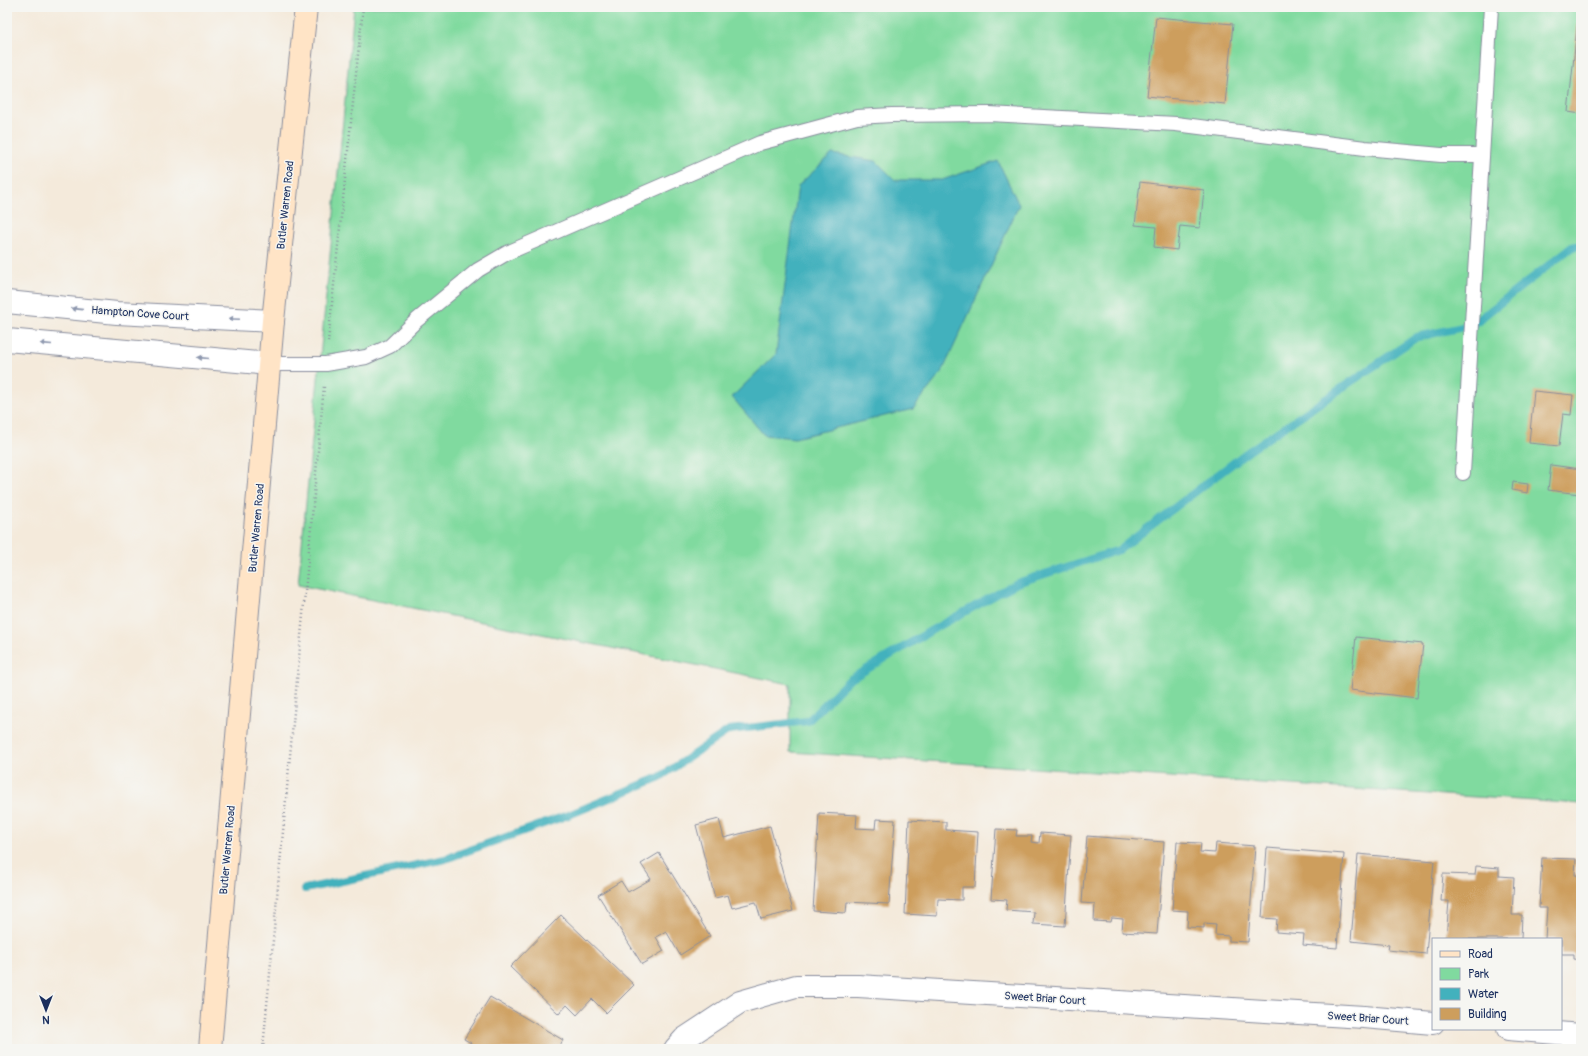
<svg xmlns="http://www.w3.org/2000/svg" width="1588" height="1056" font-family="Pangolin,sans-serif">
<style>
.green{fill:#80da9f;stroke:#4e847e}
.water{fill:#42b1bd;stroke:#2e708e}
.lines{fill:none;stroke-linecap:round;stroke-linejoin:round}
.stream{stroke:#42b1bd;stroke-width:8}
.building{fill:#cd9e5d}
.lane-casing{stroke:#888c9c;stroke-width:16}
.street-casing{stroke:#888c9c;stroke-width:24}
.secondary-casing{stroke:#888c9c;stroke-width:24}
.path{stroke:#888c9c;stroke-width:2.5;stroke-dasharray:1 3;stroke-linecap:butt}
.lane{stroke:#fff;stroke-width:14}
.street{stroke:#fff;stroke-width:22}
.secondary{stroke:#ffe4c6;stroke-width:22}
.oneway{fill:#8d97ae}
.labels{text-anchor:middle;stroke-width:3;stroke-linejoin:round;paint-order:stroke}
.street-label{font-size:11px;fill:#1b2f5e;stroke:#f6f6f2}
</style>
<rect width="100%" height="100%" fill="#f6f6f2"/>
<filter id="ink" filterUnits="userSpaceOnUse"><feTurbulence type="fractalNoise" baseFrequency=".025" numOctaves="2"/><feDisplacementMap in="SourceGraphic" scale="8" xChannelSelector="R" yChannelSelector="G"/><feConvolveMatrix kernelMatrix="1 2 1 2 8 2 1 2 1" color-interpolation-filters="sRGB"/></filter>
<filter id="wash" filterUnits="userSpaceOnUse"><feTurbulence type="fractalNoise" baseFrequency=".012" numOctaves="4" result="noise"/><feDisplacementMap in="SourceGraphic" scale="16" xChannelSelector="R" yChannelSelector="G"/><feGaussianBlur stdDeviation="0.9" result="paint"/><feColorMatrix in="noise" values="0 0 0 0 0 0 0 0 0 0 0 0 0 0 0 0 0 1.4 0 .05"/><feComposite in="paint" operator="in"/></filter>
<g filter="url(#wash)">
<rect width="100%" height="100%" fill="#f4eadb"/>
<polygon class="green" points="354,7 1581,7 1581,804 790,752 790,684 298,585"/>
<polygon class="water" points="832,154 876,161 895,180 942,180 998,161 1019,205 942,372 913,409 795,438 764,435 732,397 776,354 798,186"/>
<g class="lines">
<polyline class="stream" points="305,889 445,859 571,814 660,777 729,730 808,721 849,680 932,630 1017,583 1119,550 1249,451 1417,337 1472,325 1572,247 1581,245"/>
</g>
<g id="blocks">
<g class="building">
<polygon points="1579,10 1581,11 1581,114 1568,112"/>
<polygon points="1156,17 1233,24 1225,104 1147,96"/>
<polygon points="1140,182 1204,190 1200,228 1180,226 1177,250 1154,247 1156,227 1135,225"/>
<polygon points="1534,391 1573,395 1571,415 1563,414 1559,446 1529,443"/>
<polygon points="1551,465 1581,469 1579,494 1548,490"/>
<polygon points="1513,482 1528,484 1527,493 1512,490"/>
<polygon points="1356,637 1423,644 1417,698 1350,690"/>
<polygon points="819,813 857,815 856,828 875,829 876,819 895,820 889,904 847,902 846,913 813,911"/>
<polygon points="719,819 724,838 770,826 793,911 761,919 756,902 732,908 728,895 715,898 696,825"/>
<polygon points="909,820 946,822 946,830 978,832 975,887 962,887 962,900 938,899 937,916 905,914"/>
<polygon points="996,829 1017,830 1016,836 1032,836 1031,842 1039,843 1040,833 1071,835 1065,926 1033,924 1034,912 1006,910 1007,900 991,899"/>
<polygon points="1087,836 1164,842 1157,934 1122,932 1123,919 1112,918 1111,922 1094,921 1095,904 1082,903"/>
<polygon points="1177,842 1201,843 1200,852 1215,853 1216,843 1255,846 1248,942 1229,941 1229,936 1215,935 1216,924 1204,923 1204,928 1187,927 1188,911 1172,910"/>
<polygon points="1267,848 1344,854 1337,948 1303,945 1304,934 1276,932 1277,919 1262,918"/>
<polygon points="659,853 710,936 680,955 666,931 656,937 664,951 642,964 598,895 621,881 628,892 651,879 641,864"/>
<polygon points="1358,854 1434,861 1426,954 1388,950 1389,945 1351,941"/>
<polygon points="1542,858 1576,859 1575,875 1581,876 1581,960 1574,959 1574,954 1561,954 1561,939 1545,939 1547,908 1539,908"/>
<polygon points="1476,866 1499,868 1499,876 1514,877 1512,915 1522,915 1521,939 1446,939 1449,901 1441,901 1443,874 1475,875"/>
<polygon points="561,915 634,985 606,1013 592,999 577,1015 567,1005 559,1014 510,967"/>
<polygon points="490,997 563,1040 558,1049 467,1049 471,1043 464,1039"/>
</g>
</g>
</g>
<g filter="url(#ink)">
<use href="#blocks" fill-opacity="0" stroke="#888c9c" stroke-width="1"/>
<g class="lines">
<g class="lane-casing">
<g id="lane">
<polyline points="270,364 326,364 366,357 390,346 417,320 478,270 507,253 760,143 857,117 892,115 989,114 1176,124 1365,148 1441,155 1482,155"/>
<polyline points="1463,473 1491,7"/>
</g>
</g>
<g class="street-casing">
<g id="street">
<polyline points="7,302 117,313 273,321"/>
<polyline points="7,340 270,364"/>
<polyline points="1508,1029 1581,1035"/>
<polyline points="675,1049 684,1039 740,1002 796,986 858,986 1364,1017 1433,1023"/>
</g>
</g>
<g class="secondary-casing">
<polyline id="secondary" points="210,1049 273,321 306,7"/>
</g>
<g class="path">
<polyline points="328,342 363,7"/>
<polyline points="263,1049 324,386"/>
</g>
<use href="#lane" class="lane"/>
<use href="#street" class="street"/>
<use href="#secondary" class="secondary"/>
</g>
<defs><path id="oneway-solid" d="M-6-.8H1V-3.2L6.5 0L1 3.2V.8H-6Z"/></defs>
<g class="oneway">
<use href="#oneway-solid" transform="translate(77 309) rotate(-174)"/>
<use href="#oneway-solid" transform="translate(234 319) rotate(-177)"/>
<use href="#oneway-solid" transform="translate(46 344) rotate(-175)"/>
<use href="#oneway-solid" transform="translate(203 358) rotate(-175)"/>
</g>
</g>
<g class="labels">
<g class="street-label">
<text transform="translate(285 205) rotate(-84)" y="4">Butler Warren Road</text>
<text transform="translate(140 313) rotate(4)" y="4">Hampton Cove Court</text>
<text transform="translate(256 528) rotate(-85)" y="4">Butler Warren Road</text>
<text transform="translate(227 850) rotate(-85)" y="4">Butler Warren Road</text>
<text transform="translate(1045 998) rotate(4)" y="4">Sweet Briar Court</text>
<text transform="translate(1368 1018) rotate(4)" y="4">Sweet Briar Court</text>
</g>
</g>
<rect width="1588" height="1056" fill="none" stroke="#f6f6f2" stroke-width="24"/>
<rect x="1432" y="938" width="130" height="92" fill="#f6f6f2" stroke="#9ea6b7"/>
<rect x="1440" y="951" width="20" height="6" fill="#ffe4c6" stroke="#9ea6b7"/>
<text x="1468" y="958" font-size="12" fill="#1b2f5e">Road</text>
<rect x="1440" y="968" width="20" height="12" fill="#80da9f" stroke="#9ea6b7"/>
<text x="1468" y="978" font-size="12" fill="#1b2f5e">Park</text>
<rect x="1440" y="988" width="20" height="12" fill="#42b1bd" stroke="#9ea6b7"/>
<text x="1468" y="998" font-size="12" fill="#1b2f5e">Water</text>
<rect x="1440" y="1008" width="20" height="12" fill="#cd9e5d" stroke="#9ea6b7"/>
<text x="1468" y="1018" font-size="12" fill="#1b2f5e">Building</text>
<g transform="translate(46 1010) rotate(180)" stroke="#f6f6f2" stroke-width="3" paint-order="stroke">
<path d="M0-3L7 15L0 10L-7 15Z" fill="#1b2f5e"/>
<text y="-6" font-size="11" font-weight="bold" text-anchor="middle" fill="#1b2f5e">N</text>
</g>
</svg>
